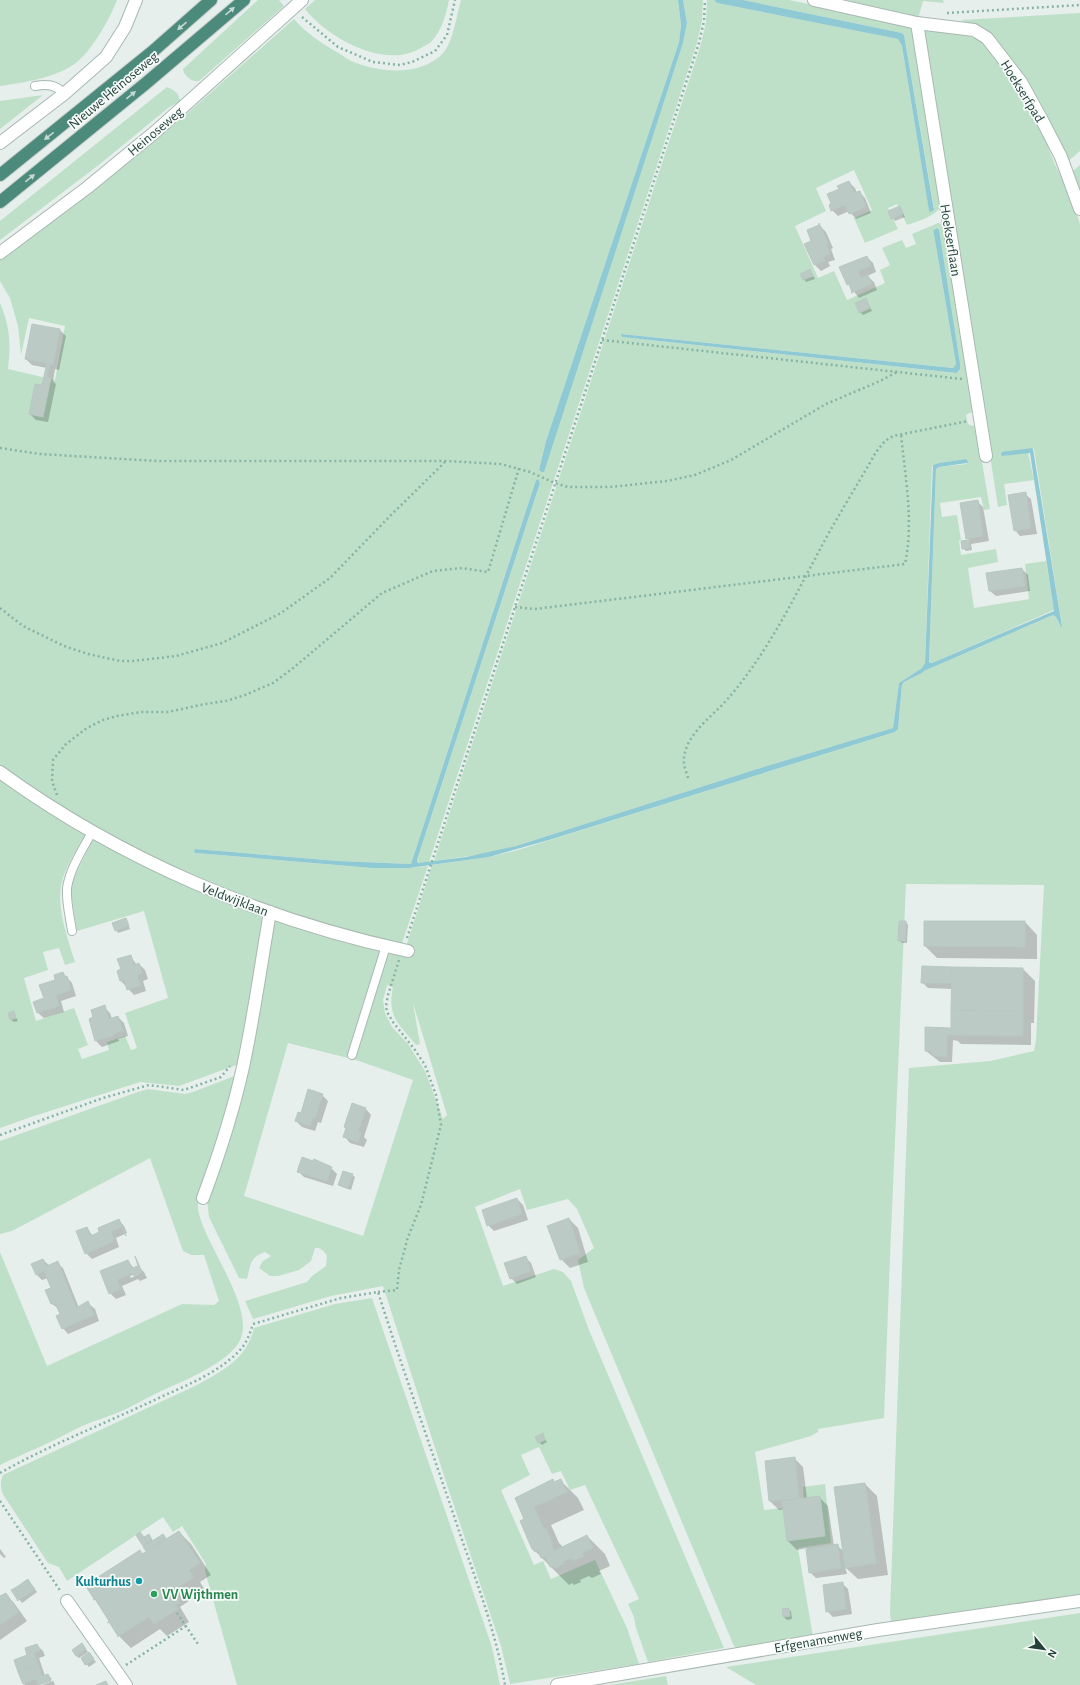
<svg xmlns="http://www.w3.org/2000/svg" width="1080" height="1685" font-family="'Alegreya Sans',sans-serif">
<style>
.green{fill:#bfe0c8;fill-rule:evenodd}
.water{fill:#8ec9d4}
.shadow{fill:#0003;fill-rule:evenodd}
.building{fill:#bbcac4;stroke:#b8c9c2}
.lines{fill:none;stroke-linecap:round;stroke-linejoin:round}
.service-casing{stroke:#a8b8b2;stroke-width:10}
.minor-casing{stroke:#a8b8b2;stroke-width:14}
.tertiary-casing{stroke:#a8b8b2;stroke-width:14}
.trunk-casing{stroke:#c2cac8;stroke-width:14}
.path{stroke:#86b3a5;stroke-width:2.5;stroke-dasharray:2 3;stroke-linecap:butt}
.service{stroke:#fff;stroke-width:8}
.minor{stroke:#fff;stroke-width:12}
.tertiary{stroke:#fff;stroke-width:12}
.trunk{stroke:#4c8a7c;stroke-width:12}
.oneway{fill:#c4d9d4}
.culture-dot{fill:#0f9aa8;stroke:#f7fbf9;stroke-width:1.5}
.leisure-dot{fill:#2e9e5b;stroke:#f7fbf9;stroke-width:1.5}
.labels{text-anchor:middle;stroke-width:3.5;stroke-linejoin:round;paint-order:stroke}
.street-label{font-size:14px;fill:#24423a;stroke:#f7fbf9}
.culture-label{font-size:14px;font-weight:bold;fill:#0d838f;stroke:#f7fbf9;text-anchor:end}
.leisure-label{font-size:14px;font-weight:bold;fill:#27864d;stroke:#f7fbf9;text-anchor:start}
</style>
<rect width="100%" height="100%" fill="#e6efeb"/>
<g class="green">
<path d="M0,0H117C110,19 90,54 73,65C54,78 22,83 0,86Z"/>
<path d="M258,0H279L284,6L199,81C192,82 188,78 184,73L183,69Z"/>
<path d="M315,0H449C446,15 442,30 431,42C429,44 424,46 421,48C385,70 328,38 305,9Z"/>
<path d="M461,0H678L681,25L679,42L546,441L539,470L586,339L683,43L687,23L683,0H703L702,21L697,43L429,862L419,863L417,860L540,483L538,479L536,480L411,864L338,861L195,849L196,853L372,868H409L428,866L402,943L399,945L342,932L194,878L94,828L0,767V303C10,327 11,343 8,369L55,380L65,326L29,318L21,355L18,326L10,298L0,281V260L113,174L190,111L294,19C307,34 323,44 340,54C345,57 350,61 356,63C383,73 423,76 444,52C453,41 457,14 461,0Z"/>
<path d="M707,0H714L717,3L898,39L902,46L929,210L932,211L934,208L904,35L902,33L743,0H789L903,24L911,28L913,33L942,205C935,217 920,220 907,225L897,204L888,208L898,229L865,243L854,218L872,210L854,170L816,188L826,211L795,226L818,278L834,271L847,300L885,283L880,270L890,265L882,248L902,240L906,248L916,244L912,234L938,223L943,224L974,407L972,412L966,415L968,424L976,427L990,509L984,510L981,497L940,503L942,517L957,515L961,540L959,541L961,555L996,549L998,562L968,568L974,608L1029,599L1025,564L1046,561L1054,610L932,663L929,661L936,469L939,467L967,464L966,459L939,463L933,465L932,467L925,663L922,668L899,683L893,728L757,769L516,846L491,853L434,861L701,44L706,22ZM934,234L959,371L957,373L622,337L621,334L953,368L956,364Z"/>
<polygon points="847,0 943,0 944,3 923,1 918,19"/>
<polygon points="1080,13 1080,151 1066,163 986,34 961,20"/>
<path d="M924,30L965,34L980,41L991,52L1019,89L1041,129L1053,160L1074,205L1080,224V1595L894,1624L891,1621L890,1613L909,1068L990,1061L1034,1051L1036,1040L1044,885L906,884L890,1257L884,1418L818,1429V1432L811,1436L755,1452L764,1510L804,1506L803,1487L825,1484L831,1543L798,1548L813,1637L746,1648H736L733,1644L584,1288L578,1260L594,1248L577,1209L568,1199L527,1210L520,1189L475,1207L503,1286L554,1269L563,1272L571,1281L589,1330L724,1648L648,1662L636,1628L634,1617L628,1604L639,1599L585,1485L570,1490L561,1471L552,1474L539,1447L521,1455L530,1475L501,1490L534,1565L543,1561L551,1579L595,1560L627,1628L639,1664L510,1684L501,1646L447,1485L383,1286L331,1296L253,1319L245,1301L307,1282L312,1276L326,1266L327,1256C324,1251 320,1247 315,1248L311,1261L299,1270L278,1276H270L259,1268L263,1261L271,1256L265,1252C249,1258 251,1264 247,1279L239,1278L209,1217L207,1200L274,921L278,919L406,947L432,865L489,857L518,850L895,732L898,729L902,685L904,682L922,673L924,671L1053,615L1056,617L1061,627H1062L1034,449L1032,448L1002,456L1028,452L1034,480L1004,484L1007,505L998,507ZM387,985L393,987C387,1017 398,1023 416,1045L420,1044L413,1003L447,1115L443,1119L425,1071L408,1044L392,1027L385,1013L383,1000ZM288,1043L356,1060L413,1080L363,1236L244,1196Z"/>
<path d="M167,87C174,90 179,93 180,101L168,108L100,164L0,240V221Z"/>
<polygon points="43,95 0,129 0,101"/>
<polygon points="1080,165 1080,197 1071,173"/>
<path d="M0,778L86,833C77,849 64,868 61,886C57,911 68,939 75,962L65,965L59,948L43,952L48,970L24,978L36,1021L74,1008L88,1045L78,1049L82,1059L109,1050L107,1042L125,1036L131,1050L137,1048L125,1013L168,998L144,911L77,931L71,893L72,882L91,843L93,840L97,839L259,912L263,921L239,1064L179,1086L140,1082L31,1117L0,1128Z"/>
<path d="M237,1075C230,1101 223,1128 215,1154C209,1172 194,1194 199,1214C207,1247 253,1306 241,1338C232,1362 181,1382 159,1392C147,1398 136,1404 124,1410C109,1417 91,1421 76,1429C52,1442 25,1453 0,1465V1252L47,1366L182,1304L214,1305L219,1301L204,1255H191L183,1251L150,1158L12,1231L0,1234V1141L132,1094L148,1089L185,1094L193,1092Z"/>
<path d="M372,1298L492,1647L500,1685H237L205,1571L206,1564L182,1526L173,1532L163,1517L67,1581L59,1567L48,1563L4,1496C0,1489 0,1482 3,1475L197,1385C222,1371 247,1359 254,1328L335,1304Z"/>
<polygon points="1080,1613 1080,1685 756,1685 726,1667"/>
<polygon points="666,1676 668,1685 609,1685"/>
</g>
<g class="water">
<polygon points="678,0 683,0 687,23 683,43 544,472 542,472 539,470 546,441 679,42 681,25"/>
<polygon points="714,0 743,0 902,33 904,35 934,210 930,212 929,211 902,46 898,39 717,3"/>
<polygon points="937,228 939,230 960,364 960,369 957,373 622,337 621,335 621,334 953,368 956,364 934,234 933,231"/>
<polygon points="1032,448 1033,449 1062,627 1061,627 1056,617 1053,615 924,671 922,673 904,682 902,685 898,729 895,732 549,840 489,857 409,868 372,868 196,853 194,852 195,849 338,861 411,864 536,480 538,479 540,483 417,860 418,863 466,857 516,846 757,769 893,728 899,683 922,668 925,663 933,465 939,463 966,459 968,462 967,463 939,467 936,469 929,662 932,663 1054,611 1030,453 1002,456 1001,454 1002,452"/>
</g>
<g class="shadow">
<polygon points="849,182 855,188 857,193 859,192 865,198 871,213 856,219 849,211 838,216 832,210 830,205 833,204 840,190"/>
<polygon points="900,207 905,217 895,221 889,212"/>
<polygon points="820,226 826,232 833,248 831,249 835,260 828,262 830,266 821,271 815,265 812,242"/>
<polygon points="867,257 873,263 876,272 867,276 874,282 877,290 859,298 848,284"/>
<polygon points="810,270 815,279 806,282 801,274"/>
<polygon points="866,299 872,311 863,315 860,312"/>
<polygon points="60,330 66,336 59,370 55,369 53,381 56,384 48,422 36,420 30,414 43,386 47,368 32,365 26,359"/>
<polygon points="1025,494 1031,499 1037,534 1020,536 1015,530"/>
<polygon points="977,501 983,507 989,541 971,544 972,550 966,551 963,548 962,542 970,541 967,538"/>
<polygon points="1022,569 1028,575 1030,591 996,596 990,591"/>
<polygon points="126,919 130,929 118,933 116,930"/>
<polygon points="906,922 908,925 907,943 902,943 899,940"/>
<polygon points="1025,922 1037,935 1037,959 937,958 925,946"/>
<polygon points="130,956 137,965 139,964 145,970 148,979 143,981 146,991 134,995 121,981 118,971 122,970"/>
<polygon points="1023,969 1035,981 1034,1023 1031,1023 1031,1045 961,1044 958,1041 953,1040 952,1062 940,1062 926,1051 952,1029 952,989 928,988 922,982"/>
<polygon points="63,973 72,983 76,996 61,1001 64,1012 44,1018 38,1013 56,980"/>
<polygon points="104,1007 110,1013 112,1019 118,1017 124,1023 128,1036 118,1039 119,1041 102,1047 96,1041 90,1019 94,1018"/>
<polygon points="13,1012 18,1021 14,1022 11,1020"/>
<polygon points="322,1095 328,1101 321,1123 318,1122 315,1131 302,1127 296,1121"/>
<polygon points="366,1109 371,1115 364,1137 367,1140 364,1147 350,1143 345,1137 347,1129 345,1127"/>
<polygon points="331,1168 337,1174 333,1186 304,1177 298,1171"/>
<polygon points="352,1175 355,1177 351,1190 342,1187 339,1184"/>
<polygon points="517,1199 523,1205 528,1220 494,1231 488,1225"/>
<polygon points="569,1219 578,1228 588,1262 570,1268 561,1259"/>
<polygon points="119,1220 124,1226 127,1233 116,1238 119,1247 92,1259 86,1253 87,1228 93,1236"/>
<polygon points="525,1257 531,1263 536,1277 517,1284 511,1278"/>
<polygon points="43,1260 50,1266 57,1263 63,1268 79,1308 89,1304 95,1309 99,1321 68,1334 63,1328 61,1315 59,1309 52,1304 46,1291 53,1288 48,1278 42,1280 37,1275"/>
<path d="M127,1261L134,1268L139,1267L144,1272L147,1278L140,1281L138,1279L122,1286L126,1295L116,1299L110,1293L101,1272ZM138,1273L139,1274L131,1278L130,1276Z"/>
<polygon points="542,1435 547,1442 542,1445 539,1442"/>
<polygon points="794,1458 803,1467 807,1498 819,1497 828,1506 834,1546 837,1545 844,1552 865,1484 877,1496 888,1575 858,1579 845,1567 847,1574 816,1578 810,1572 807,1548 797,1550 788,1541 784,1509 779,1510 770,1501"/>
<polygon points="560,1480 578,1498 584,1510 551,1525 559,1543 563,1547 587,1536 605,1554 610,1566 599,1571 601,1574 592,1578 589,1576 580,1580 581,1582 574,1585 572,1583 569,1585 533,1549 526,1520 516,1498 553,1481 555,1482"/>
<polygon points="179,1532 191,1544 211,1575 200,1582 205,1590 180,1607 189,1622 167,1636 160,1629 131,1648 119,1636 86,1585 140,1551 143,1555 148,1552 144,1545 144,1538 148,1535 153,1541 165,1538 166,1540"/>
<polygon points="0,1549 6,1557 4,1558 0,1554"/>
<polygon points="28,1580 37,1592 22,1603 13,1591"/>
<polygon points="842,1583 848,1589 852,1614 833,1617 827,1611"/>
<polygon points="5,1594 14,1603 27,1621 0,1640 0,1598"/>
<polygon points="783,1609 788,1609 791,1611 792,1619 787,1620 784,1617"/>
<polygon points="82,1644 88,1652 79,1658 76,1656"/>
<polygon points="37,1645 43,1651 45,1656 39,1658 45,1676 48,1675 52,1679 40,1684 41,1685 25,1685 23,1683 29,1655"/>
<polygon points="88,1652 96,1662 89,1667 82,1659 89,1654"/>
<polygon points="53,1680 55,1685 42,1685 53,1681"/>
</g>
<g class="building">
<polygon points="849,181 854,193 860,191 866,207 849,214 845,205 831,211 829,205 831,203 827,194 839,189 837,186"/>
<polygon points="900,206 903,214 891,219 888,211"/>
<polygon points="819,223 828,243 826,243 830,254 823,257 825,261 814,265 804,244 811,241 807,230 819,225"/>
<polygon points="867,256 871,266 858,271 861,278 868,275 872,284 851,293 852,292 849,284 847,285 839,267"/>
<polygon points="810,269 813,276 803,280 800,274"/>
<polygon points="866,298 870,308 859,313 855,303"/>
<polygon points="32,324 60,329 53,365 25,359"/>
<polygon points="47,363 50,364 47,377 51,378 43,417 29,414 35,384 42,385"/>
<polygon points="1026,492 1031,528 1014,531 1008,495"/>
<polygon points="978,500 983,536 966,539 960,503"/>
<polygon points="969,540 970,548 962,549 961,541"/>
<polygon points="1022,568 1025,586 989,591 986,573"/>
<polygon points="126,918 129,926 115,931 112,923"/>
<polygon points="899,921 906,921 905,941 898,941"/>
<polygon points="924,921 1025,921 1025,947 924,946"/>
<polygon points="131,955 134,965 139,963 142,973 137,975 141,985 127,990 124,980 120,981 117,971 121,969 117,959"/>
<polygon points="922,966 952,967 952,983 921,983"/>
<polygon points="952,967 1023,968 1023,1011 951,1010"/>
<polygon points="63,972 65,977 67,976 71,990 56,995 59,1006 37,1013 33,1002 44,998 39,985 55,980 54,975"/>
<polygon points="105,1005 109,1019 118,1016 123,1031 113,1034 113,1036 95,1041 89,1019 93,1017 91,1010"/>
<polygon points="951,1010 1023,1011 1023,1036 951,1035"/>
<polygon points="14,1011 16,1018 10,1020 8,1013"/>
<polygon points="925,1027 951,1028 951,1035 947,1035 947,1057 934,1056 930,1051 925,1051"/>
<polygon points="308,1089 323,1094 315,1118 313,1117 310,1126 295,1121 298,1112 301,1113"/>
<polygon points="352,1103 366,1108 358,1132 361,1133 358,1142 343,1137 346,1128 344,1127"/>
<polygon points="302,1157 313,1161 314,1159 332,1167 327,1181 297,1172"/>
<polygon points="343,1171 353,1174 348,1188 338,1185"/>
<polygon points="517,1198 522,1214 487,1226 482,1210"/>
<polygon points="569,1218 580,1253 560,1260 547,1226"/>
<polygon points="119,1219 126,1236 122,1227 111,1232 114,1239 112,1240 113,1242 85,1254 76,1231 87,1227 91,1236 99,1232 98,1228"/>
<polygon points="135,1256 142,1272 134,1276 133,1273 117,1280 121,1289 109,1294 100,1271 128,1260 132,1268 138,1266"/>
<polygon points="526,1256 531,1271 510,1279 504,1263"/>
<polygon points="43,1259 47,1266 58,1261 76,1308 88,1301 94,1315 62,1329 56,1316 60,1314 55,1303 51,1304 45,1290 51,1288 44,1271 36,1275 31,1264"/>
<polygon points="543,1433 545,1440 538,1443 535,1437"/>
<polygon points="795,1457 799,1498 769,1501 765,1461"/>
<polygon points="553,1479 554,1482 561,1479 567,1492 534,1507 544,1529 546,1528 553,1544 551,1544 554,1551 587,1535 593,1548 582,1553 584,1556 573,1561 572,1558 563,1562 564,1564 555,1568 554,1566 550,1567 545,1556 541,1558 538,1550 535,1552 532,1549 520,1521 524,1519 515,1498"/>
<polygon points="865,1483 876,1563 845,1568 834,1487"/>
<polygon points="820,1496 825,1536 787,1541 782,1501"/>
<polygon points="179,1531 200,1563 189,1570 194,1577 168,1594 178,1609 154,1624 149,1617 117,1637 118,1636 109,1622 107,1623 109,1621 95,1599 93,1600 94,1599 85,1585 84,1586 140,1550 142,1554"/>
<polygon points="140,1532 144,1537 139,1540 136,1535"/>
<polygon points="149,1534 152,1540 147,1543 144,1537"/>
<polygon points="163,1534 166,1538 146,1551 143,1547"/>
<polygon points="144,1537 147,1543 143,1546 139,1540"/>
<polygon points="838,1544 841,1568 809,1573 806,1549"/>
<polygon points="28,1579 31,1584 28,1586 25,1581"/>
<polygon points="25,1581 28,1586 25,1589 21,1584"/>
<polygon points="843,1582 846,1609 826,1612 823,1585"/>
<polygon points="21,1584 25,1589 21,1591 18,1586"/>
<polygon points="31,1584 35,1589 32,1591 28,1586"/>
<polygon points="18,1586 21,1591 18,1593 15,1588"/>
<polygon points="28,1586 32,1591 28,1594 25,1589"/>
<polygon points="15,1588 18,1593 15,1596 11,1590"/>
<polygon points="25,1589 28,1594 25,1596 21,1591"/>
<polygon points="21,1591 25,1596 21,1598 18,1593"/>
<polygon points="6,1593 19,1612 0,1625 0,1596"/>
<polygon points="18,1593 21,1598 18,1601 15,1596"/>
<polygon points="177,1598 180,1603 175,1605 172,1601"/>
<polygon points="789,1608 790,1616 783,1617 782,1609"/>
<polygon points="82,1643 86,1649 76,1656 72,1650"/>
<polygon points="37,1644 40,1650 34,1653 38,1664 18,1672 14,1660 27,1655 25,1648"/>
<polygon points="89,1652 94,1659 85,1665 81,1658"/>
<polygon points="38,1664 42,1676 48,1674 51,1681 38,1685 36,1679 23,1684 18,1672"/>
<polygon points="106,1681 108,1685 96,1685"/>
</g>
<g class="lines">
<g class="service-casing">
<g id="service">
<path d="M35,86C46,84 56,84 64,94"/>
<path d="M72,931C70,917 66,902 67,888C70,868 83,849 92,832"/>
<polyline points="352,1055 386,946"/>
</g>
</g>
<g class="minor-casing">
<g id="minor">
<polyline points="814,0 917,23 974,30 987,38 1021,82 1043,122 1061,157 1080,209"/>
<polyline points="917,23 986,456"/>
<polyline points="0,143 64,94 106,57 125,27 136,0"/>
<polyline points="0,253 88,187 155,132 302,0"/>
<path d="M0,772C121,860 263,920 408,951"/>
<path d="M203,1198C219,1155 233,1112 243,1067C254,1016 261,964 270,912"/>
<polyline points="67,1601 126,1685"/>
</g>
</g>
<g class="tertiary-casing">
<polyline id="tertiary" points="557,1685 878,1630 1080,1601"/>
</g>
<g class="trunk-casing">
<g id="trunk">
<polyline points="0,175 152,52 211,0"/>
<polyline points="0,202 145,84 244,0"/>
</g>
</g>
<g class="path">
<polyline points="947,13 1080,5"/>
<polyline points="302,17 338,47 373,62 400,65 412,62 435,51 447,35 455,0"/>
<polyline points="602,340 962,379"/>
<polyline points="0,448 40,454 157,461 446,461 501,464 530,472 555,483 568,487 610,487 667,481 695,475 731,460 826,404 880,381 897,372"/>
<path d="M515,607L535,609L905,564C914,521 905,477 901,434"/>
<polyline points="0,608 23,626 64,646 88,654 120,661 133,661 176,656 222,643 281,613 330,578 390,516 445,462"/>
<path d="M688,778C687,773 684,768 684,763C682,738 710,718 725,702C764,658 790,606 817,555C835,520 857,486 876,452L885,441L893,436L968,421"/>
<polyline points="57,795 52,781 53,760 66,744 87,728 103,720 117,716 141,712 168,712 205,704 226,701 245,695 273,683 292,669 382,593 433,571 462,568 488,572 519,468"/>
<polyline points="407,938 699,43 704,21 705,0"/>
<polyline points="0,1135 103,1098 149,1085 184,1090 221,1077 230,1066"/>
<polyline points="378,1292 397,1290 399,1270 408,1237 421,1205 441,1125 436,1095 425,1065 415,1050 393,1022 387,1012 386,1006 388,995 399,960"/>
<path d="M0,1473C53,1443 109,1422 163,1396C190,1384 221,1371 241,1349C247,1342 250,1333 253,1324L341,1298L378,1292C404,1374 433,1453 460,1534C477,1583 496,1633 505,1685"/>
<polyline points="0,1501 61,1592"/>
<polyline points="177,1613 198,1644"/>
<polyline points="126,1665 186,1626"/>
</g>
<use href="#service" class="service"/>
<use href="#minor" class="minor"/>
<use href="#tertiary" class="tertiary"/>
<use href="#trunk" class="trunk"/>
</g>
<defs><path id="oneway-solid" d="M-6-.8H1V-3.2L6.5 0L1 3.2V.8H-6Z"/></defs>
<g class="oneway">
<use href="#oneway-solid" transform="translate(230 11) rotate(-40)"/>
<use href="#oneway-solid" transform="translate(182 26) rotate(139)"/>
<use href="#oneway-solid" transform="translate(131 95) rotate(-39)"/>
<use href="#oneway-solid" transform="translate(49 136) rotate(142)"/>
<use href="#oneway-solid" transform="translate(30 178) rotate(-39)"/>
</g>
<circle class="culture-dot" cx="139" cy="1581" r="4"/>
<circle class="leisure-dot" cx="154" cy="1594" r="4"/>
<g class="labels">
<g class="street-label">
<text transform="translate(113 90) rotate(-40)" y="5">Nieuwe Heinoseweg</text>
<text transform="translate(1023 91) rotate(58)" y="5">Hoekserfpad</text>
<text transform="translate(155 131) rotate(-40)" y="5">Heinoseweg</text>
<text transform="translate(951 240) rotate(81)" y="5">Hoekserflaan</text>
<text transform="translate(235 899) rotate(21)" y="5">Veldwijklaan</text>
<text transform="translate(818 1640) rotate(-10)" y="5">Erfgenamenweg</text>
</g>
<g class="culture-label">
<text x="131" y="1586">Kulturhus</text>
</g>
<g class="leisure-label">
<text x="162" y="1599">VV Wijthmen</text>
</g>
</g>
<g transform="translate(1044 1649) rotate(119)" stroke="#f7fbf9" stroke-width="3" paint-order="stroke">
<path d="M0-3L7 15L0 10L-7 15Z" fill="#24423a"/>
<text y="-6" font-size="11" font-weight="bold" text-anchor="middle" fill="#24423a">N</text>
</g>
</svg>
